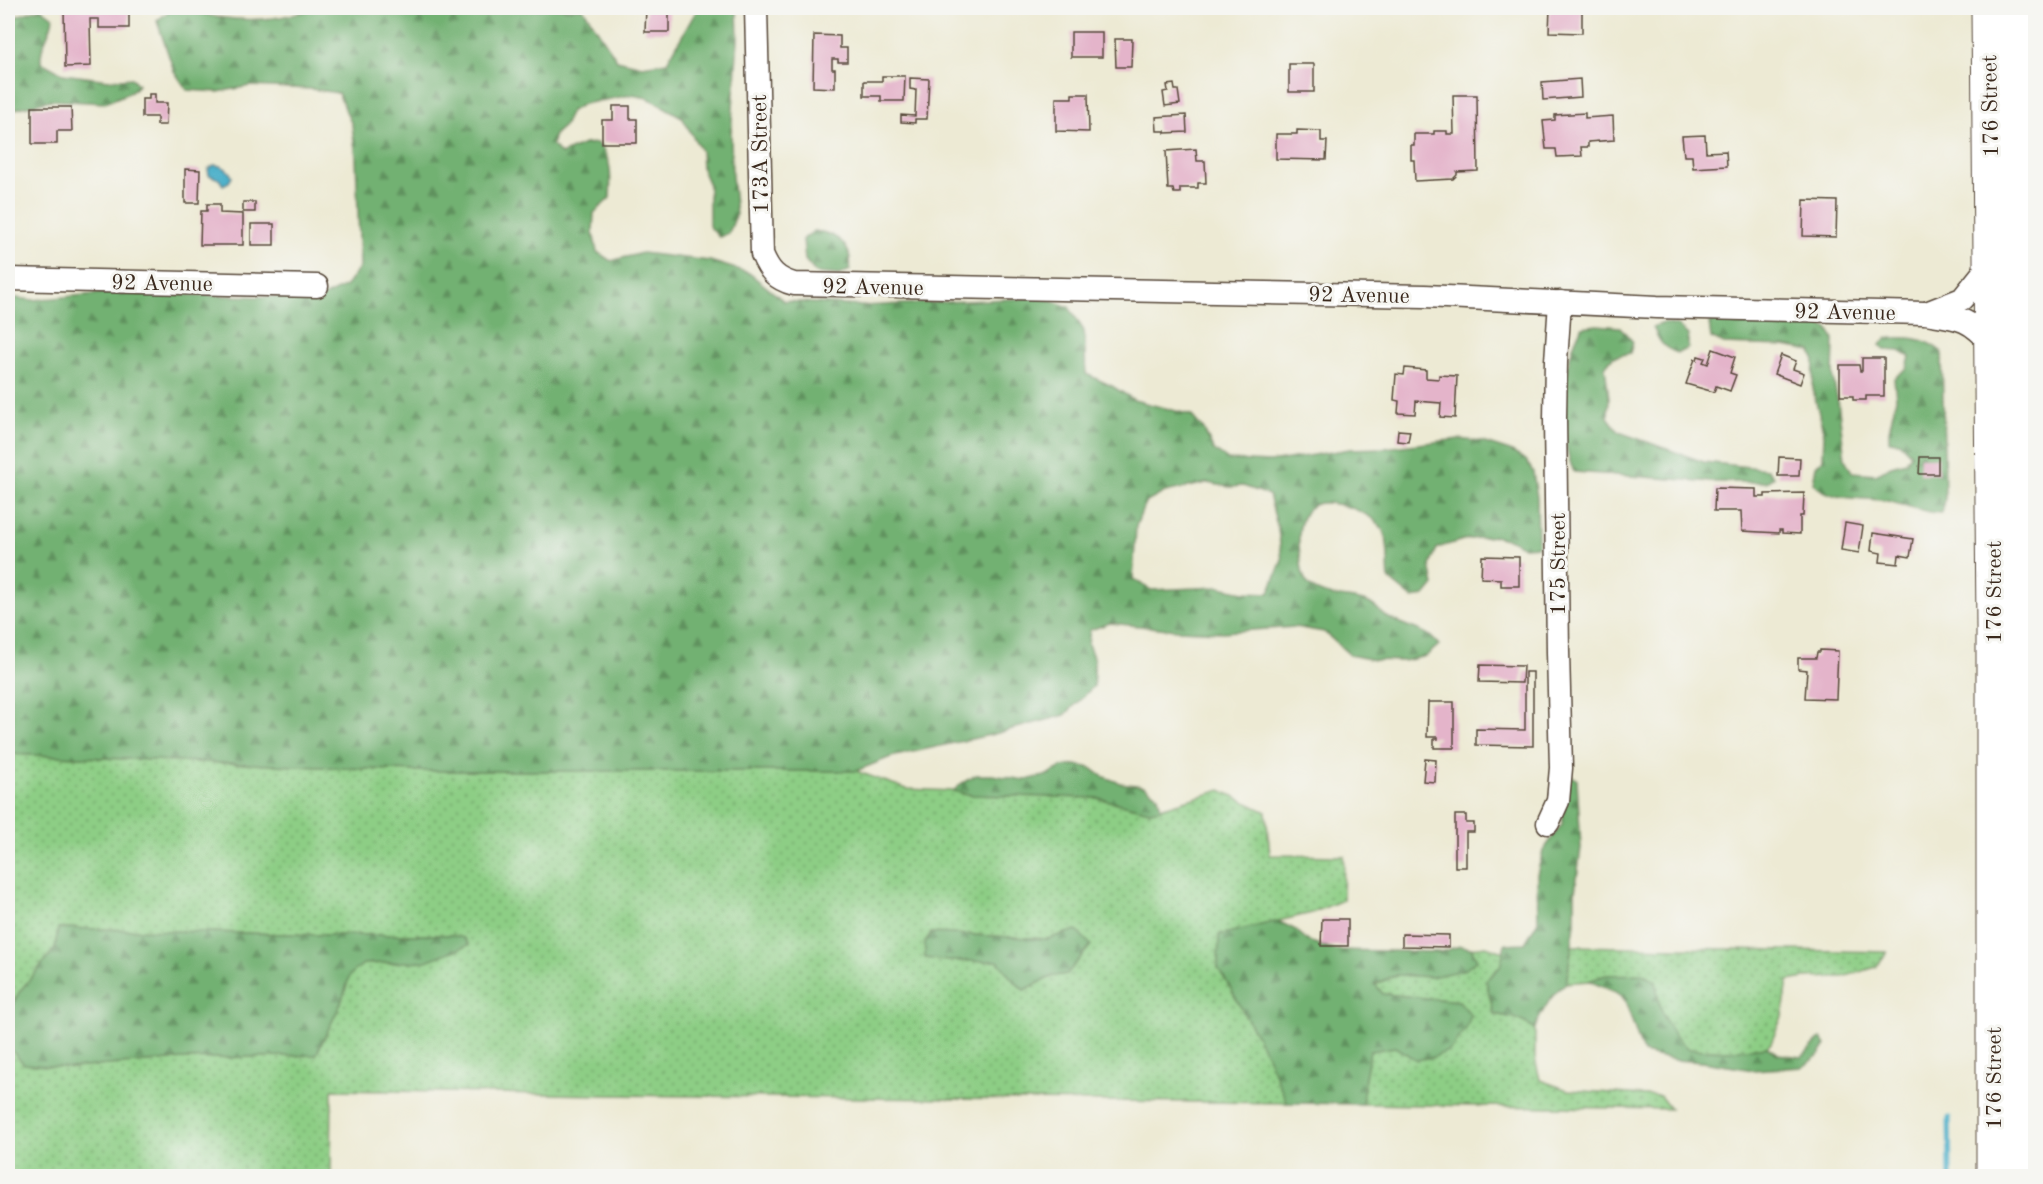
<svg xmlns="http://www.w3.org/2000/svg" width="2043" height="1184" font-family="'Old Standard TT',serif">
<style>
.grass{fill:url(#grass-dots);stroke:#647c52;stroke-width:1.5;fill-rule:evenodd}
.forest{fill:url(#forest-firs);stroke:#566e48;stroke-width:1.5;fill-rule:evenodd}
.water{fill:url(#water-ripples);stroke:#426c74;stroke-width:1.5}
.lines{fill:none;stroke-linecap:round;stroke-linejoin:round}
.stream{stroke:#4aafc9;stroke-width:5}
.building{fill:#e4b4ca}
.minor-casing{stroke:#564739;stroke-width:25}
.highway-casing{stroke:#564739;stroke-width:35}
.minor{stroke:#fff;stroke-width:22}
.highway{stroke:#fff;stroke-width:33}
.labels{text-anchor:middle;stroke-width:6;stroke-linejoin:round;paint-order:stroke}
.street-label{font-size:22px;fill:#3b2a1e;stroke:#f6f6f2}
</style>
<defs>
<pattern id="grass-dots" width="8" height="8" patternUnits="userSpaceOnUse" patternTransform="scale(1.5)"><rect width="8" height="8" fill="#8dce85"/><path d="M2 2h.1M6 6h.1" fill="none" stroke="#74a76c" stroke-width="1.8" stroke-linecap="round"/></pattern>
<pattern id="forest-firs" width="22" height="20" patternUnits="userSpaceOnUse" patternTransform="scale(1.5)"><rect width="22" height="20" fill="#72b172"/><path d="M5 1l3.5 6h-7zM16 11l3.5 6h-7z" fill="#5f905d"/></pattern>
<pattern id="water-ripples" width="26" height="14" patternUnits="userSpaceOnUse" patternTransform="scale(1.5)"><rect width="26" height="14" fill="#4aafc9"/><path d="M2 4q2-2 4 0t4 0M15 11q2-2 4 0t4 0" fill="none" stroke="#3f8fa3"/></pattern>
</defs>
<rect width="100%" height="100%" fill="#f6f6f2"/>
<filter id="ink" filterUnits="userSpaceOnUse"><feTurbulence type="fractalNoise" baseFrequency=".0167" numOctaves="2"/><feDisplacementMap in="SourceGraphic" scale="12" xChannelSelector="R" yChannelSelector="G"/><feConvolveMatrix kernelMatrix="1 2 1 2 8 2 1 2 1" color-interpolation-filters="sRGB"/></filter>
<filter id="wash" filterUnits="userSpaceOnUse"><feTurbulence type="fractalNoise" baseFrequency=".008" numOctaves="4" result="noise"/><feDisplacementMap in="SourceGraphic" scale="24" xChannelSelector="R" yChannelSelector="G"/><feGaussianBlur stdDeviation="1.35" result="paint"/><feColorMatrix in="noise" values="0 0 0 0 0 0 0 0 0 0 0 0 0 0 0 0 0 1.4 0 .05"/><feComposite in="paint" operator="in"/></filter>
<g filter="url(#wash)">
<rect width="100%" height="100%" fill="#edead4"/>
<g class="grass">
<path d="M8,754L417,771H856L907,789L953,791L971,795L1097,798L1150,811L1221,790L1266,812L1270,855L1344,856L1343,900L1312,913L1219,935L1218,968L1227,982L1267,1055L1287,1103L603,1095L332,1090L331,1176H8ZM58,928L321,935H451L395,963L363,964L350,974L341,1003L316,1055L183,1059L71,1068L20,991L55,949ZM1076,930L1067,974L1053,976L1024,990L1011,978L999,961L925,957L931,933L1048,939Z"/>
<polygon points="1486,946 1504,952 1500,967 1486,980 1494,1014 1515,1018 1535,1028 1535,1058 1540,1080 1568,1090 1660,1096 1670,1109 1362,1104 1365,1077 1370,1051 1395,1047 1416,1059 1459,1001 1383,994 1375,985 1396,975 1431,977 1477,960 1471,948"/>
<path d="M1572,946L1887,952L1876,967L1843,977L1805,978L1788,981L1783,1014L1771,1043L1767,1047L1729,1051L1686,1049C1666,1028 1659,1011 1656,982L1606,975L1589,981L1566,983Z"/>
</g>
<g class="forest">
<path d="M41,8L53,17C52,33 39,46 41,62L63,74L109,80L132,78L138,85L131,92L105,103L50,100L8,111V19Z"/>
<path d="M181,8C194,8 205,15 217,17C251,22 282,20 314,8H583L617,60L642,66L667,62L698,8H737L738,39L731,135L732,176L736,215L729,233L719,237L709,226V185L702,169L701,151L682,117L648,98L631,95L583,104L571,111L564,126L555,134L552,145L561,154L584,144L597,143C613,158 611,177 610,198L594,213L593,232L597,252L611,261L642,253L710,261L749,273L784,301L862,306L1030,298L1051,300L1069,307L1084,331L1086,374L1112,386L1134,400L1191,415L1204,430L1213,449L1228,460L1270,462L1350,449L1385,448L1459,439L1482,442L1510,451L1526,460L1533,472L1537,497L1538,546L1524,547L1511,540L1494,536L1463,540L1437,548L1430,566L1434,585L1425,596L1412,598L1389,579C1387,563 1390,544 1383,530C1375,513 1331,497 1314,505C1297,513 1298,540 1300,555C1302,566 1301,577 1309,585C1321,599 1353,596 1369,603C1376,606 1381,613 1387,617C1399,624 1413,627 1425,633C1430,635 1435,641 1439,645L1426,656L1404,661L1374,660L1350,655L1324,632L1295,627L1222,632L1178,630L1110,623L1090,630L1088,644L1094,660V686L1065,715L994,734L891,757L856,771H417L8,754V297L33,300L105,293L321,298L346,286L360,267L356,157L352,125L338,93L311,89L250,86L218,92L187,90L174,71L157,21L169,11ZM1207,483L1230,487L1243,486L1269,495L1278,529L1282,560L1269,593L1244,592L1220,587L1151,590L1133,579L1136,526L1145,503L1165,492Z"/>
<path d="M814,231C838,233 853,246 850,270L839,275L816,273L805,260L803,239Z"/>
<path d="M1737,321L1816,325L1828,328L1834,340L1833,378L1838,402L1845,459L1852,472L1876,474L1891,466L1906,462L1911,454L1899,442L1889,441V431L1896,398L1894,378L1907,368L1910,357L1900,351L1885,350L1880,345L1887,338C1911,337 1923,337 1942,352L1945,500L1942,513C1922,513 1906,505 1887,501C1862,496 1832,503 1813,483L1816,466L1823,459L1824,435L1813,389L1814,359L1811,351L1784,346L1724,344L1711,338L1709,322Z"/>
<path d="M1664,323L1678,326L1688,335V348L1678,353C1662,348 1659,341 1653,327Z"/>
<path d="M1597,325L1620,327L1633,342L1630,353L1613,357L1605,367L1609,398L1608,417L1619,432L1704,462L1767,469L1774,477L1766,482H1714L1574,472C1557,435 1562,361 1582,327Z"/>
<polygon points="1077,765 1091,768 1102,776 1120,783 1144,786 1158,796 1161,809 1150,811 1097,798 971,795 953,791 962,783 976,775 992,775 1025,780 1045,776 1062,767"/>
<path d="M1572,776L1577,780L1581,848L1575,892V924L1566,983C1551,994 1542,1011 1535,1028L1515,1018L1494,1014L1486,980L1500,967L1505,944L1525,943L1538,921L1537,874L1543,851L1562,824L1567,788Z"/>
<polygon points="1278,921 1296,930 1308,941 1335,950 1440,952 1460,946 1471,948 1477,960 1466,969 1432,977 1396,975 1375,984 1383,994 1459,1001 1471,1015 1466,1029 1450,1050 1434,1057 1416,1060 1395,1047 1370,1051 1365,1077 1362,1104 1287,1103 1267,1055 1227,982 1218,968 1219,935"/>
<polygon points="58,928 321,935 451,935 464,938 469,945 426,961 363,964 350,975 341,1003 316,1055 183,1059 71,1068 24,1064 8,1046 10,1009 20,991 55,949"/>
<polygon points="1076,930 1091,945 1067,974 1053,976 1024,990 1011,978 998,961 948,961 925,958 925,942 931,933 1048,939"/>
<path d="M1643,974L1656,982C1659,1011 1666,1028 1687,1049L1729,1051L1767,1047L1778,1054L1802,1057L1821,1038L1826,1045L1820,1054L1803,1067L1753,1070L1703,1062L1675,1060L1643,1053L1625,1000L1618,993L1589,981L1606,975Z"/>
</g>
<path class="water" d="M214,165C221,165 229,169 232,177L229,182L223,185L219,179L209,175L208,169Z"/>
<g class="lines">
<polyline class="stream" points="1949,1118 1950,1176"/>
</g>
<g id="blocks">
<g class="building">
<polygon points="64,8 129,8 129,28 99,28 99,19 90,19 91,66 65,67"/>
<rect x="195" y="8" width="21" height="4"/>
<polygon points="646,8 669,8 669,32 645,32"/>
<polygon points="1550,8 1582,8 1582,33 1549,32"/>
<rect x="1071" y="32" width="31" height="25"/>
<polygon points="814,35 840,36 840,48 847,48 847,62 838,62 838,59 832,59 832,69 835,69 835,88 813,87"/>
<polygon points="1115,39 1132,39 1131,67 1116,67"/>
<rect x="1289" y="64" width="25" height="28"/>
<polygon points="882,76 905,76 904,101 881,101 881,96 864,96 864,81 882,81"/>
<polygon points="910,78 929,79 927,119 915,119 915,123 901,122 901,115 915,116 916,90 910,89"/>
<polygon points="1580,79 1581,97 1543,100 1542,82"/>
<polygon points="1174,84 1175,90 1178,90 1180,104 1165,106 1163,92 1168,91 1167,85"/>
<polygon points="149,94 155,94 155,103 167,103 166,125 157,125 157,117 142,117 142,99 149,99"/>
<polygon points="1072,94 1088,94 1089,132 1056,131 1056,98 1072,98"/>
<polygon points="1453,95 1477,95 1478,171 1457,172 1457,175 1453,179 1415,181 1414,160 1411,160 1411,145 1414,145 1414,134 1434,134 1434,131 1447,131 1447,134 1454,134"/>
<polygon points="613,106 630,106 630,119 637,119 637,143 602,143 602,120 613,120"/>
<polygon points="32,107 71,107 72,131 57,131 57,144 32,144"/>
<polygon points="1585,113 1585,118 1613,116 1614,140 1588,142 1588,147 1581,147 1582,156 1557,157 1556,149 1546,149 1543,121 1555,120 1555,115"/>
<polygon points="1186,115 1187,132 1165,133 1165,131 1157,131 1156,117"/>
<polygon points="1297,130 1321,131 1321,141 1327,141 1326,160 1276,159 1276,134 1297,134"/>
<polygon points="1705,135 1706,152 1726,151 1727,166 1693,168 1692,156 1684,156 1682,136"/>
<polygon points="1196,149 1197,161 1205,161 1206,183 1198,183 1198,188 1180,188 1180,193 1174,193 1173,189 1168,189 1166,151"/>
<polygon points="185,169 200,170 199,203 185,203"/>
<polygon points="1804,200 1837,201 1836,237 1803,236"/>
<rect x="243" y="202" width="12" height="10"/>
<polygon points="207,204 220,204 220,213 243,214 243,245 200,245 201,211 207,211"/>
<rect x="251" y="224" width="23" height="21"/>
<polygon points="1713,349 1735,357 1730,373 1736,375 1730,391 1716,386 1714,392 1686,384 1695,359 1697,360 1698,356 1705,358 1703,362 1708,364"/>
<polygon points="1781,355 1796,361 1793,369 1804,373 1800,384 1774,374"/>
<polygon points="1862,358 1884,358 1884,396 1866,396 1866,400 1853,400 1853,396 1840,396 1840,365 1859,365 1860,371 1862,371"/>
<polygon points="1405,368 1426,370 1426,378 1439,379 1439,375 1457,376 1455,418 1440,417 1441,403 1416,401 1415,414 1398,413 1399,401 1394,400 1396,374 1404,375"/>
<polygon points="1398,430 1410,431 1408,442 1397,441"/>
<polygon points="1779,457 1800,458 1799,476 1778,476"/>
<polygon points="1920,457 1938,457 1938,474 1919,474"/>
<polygon points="1715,488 1756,489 1756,497 1765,497 1765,494 1804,493 1803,516 1800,516 1800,534 1782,533 1782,530 1779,530 1779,533 1742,531 1741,511 1714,511"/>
<polygon points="1845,523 1863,526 1859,553 1841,550"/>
<polygon points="1873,533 1913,539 1910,557 1899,555 1898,564 1880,562 1881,553 1871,551"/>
<polygon points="1482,556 1519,557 1519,586 1501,586 1501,579 1481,578"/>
<polygon points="1820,650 1838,651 1836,699 1805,698 1807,670 1798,669 1798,658 1816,658 1817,652 1820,652"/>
<polygon points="1480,665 1523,666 1522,683 1479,682"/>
<polygon points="1525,672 1533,672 1533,746 1476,745 1476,729 1525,730"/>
<polygon points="1428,702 1454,702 1454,748 1434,748 1434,739 1438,739 1438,737 1427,737"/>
<polygon points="1425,759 1436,760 1435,782 1423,781"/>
<polygon points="1455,815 1466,815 1466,823 1474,823 1474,832 1466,832 1466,867 1455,867"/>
<polygon points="1322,919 1348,919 1348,946 1321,946"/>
<polygon points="1402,934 1449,935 1449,947 1402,946"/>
</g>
</g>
</g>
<g filter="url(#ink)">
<use href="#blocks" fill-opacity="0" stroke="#564739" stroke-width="1.5"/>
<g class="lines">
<g class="minor-casing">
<g id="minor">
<path d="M756,8L762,254C769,271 776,279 794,284L1425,296L1657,307L1925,313C1958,318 1968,317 1991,343"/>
<polyline points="8,279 317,286"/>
<polyline points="1929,312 1962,299 1990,264"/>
<polyline points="1548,823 1558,801 1561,768 1558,652 1555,419 1556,361 1560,302"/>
</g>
</g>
<g class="highway-casing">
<g id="highway">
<polyline points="1988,8 1993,628 1993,1176"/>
<polyline points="2019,8 2023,629 2023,1176"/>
</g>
</g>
<use href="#minor" class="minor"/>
<use href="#highway" class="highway"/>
</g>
</g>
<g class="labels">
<g class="street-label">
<text transform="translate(1989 106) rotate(-91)" y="8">176 Street</text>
<text transform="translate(759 154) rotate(-91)" y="8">173A Street</text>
<text transform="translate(162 282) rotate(1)" y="8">92 Avenue</text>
<text transform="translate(873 286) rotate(1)" y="8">92 Avenue</text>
<text transform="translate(1359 294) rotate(1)" y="8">92 Avenue</text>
<text transform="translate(1845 311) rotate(1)" y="8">92 Avenue</text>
<text transform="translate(1557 564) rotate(-90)" y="8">175 Street</text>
<text transform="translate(1993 592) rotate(-90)" y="8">176 Street</text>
<text transform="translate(1993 1078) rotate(-90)" y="8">176 Street</text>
</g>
</g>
<rect width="2043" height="1184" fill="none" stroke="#f6f6f2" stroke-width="30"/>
</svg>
